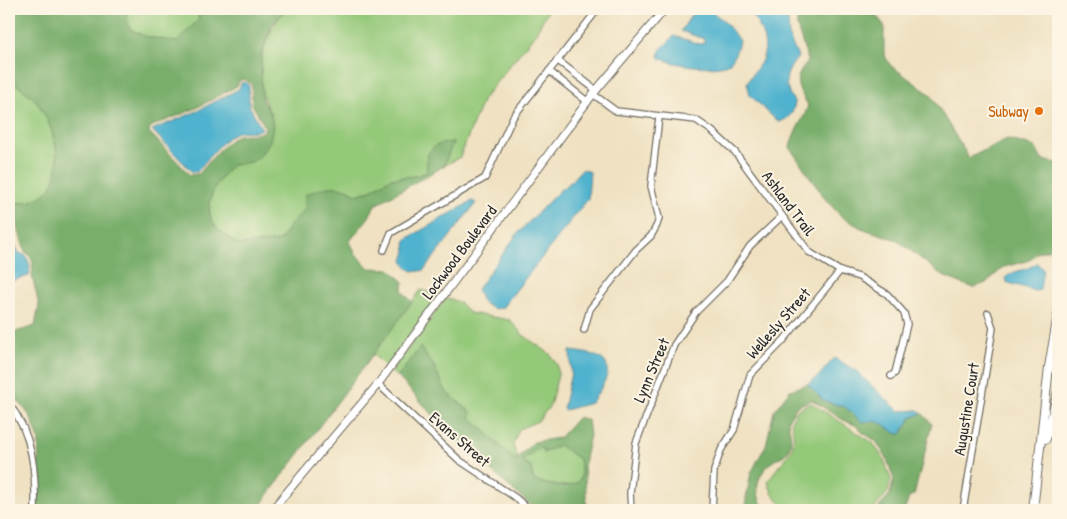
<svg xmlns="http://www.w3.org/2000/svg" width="1067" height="519" font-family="'Patrick Hand',sans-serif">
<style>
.green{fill:#95c97a;stroke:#607a52}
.forest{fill:#78ad6a;stroke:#526c4a;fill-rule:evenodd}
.water{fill:#4fb2ce;stroke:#3d6e7c}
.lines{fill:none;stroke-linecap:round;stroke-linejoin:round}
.minor-casing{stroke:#706b60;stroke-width:8}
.tertiary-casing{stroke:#706b60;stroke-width:9}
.secondary-casing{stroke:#706b60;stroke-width:10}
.minor{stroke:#fff;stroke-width:5.5}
.tertiary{stroke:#fff;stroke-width:7}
.secondary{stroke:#fff;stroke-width:8}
.food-dot{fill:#e8710a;stroke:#fcf5e5;stroke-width:2}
.labels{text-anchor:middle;stroke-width:4;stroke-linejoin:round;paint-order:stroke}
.food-label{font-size:16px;fill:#c56008;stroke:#fcf5e5;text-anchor:end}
.street-label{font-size:16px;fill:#2b2b2b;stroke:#fcf5e5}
</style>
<rect width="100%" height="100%" fill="#fcf5e5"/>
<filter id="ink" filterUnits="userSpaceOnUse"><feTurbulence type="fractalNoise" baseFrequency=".02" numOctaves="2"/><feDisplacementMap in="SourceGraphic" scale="10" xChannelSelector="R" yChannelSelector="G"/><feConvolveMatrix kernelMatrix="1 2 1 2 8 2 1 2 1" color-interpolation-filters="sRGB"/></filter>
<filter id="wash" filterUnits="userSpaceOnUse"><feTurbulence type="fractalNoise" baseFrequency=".0096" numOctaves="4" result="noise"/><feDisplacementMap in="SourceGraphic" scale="20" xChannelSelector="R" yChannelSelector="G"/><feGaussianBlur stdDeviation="1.12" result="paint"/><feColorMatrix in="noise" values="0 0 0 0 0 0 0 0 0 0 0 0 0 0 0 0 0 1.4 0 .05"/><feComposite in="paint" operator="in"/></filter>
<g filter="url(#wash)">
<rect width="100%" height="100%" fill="#efe1c1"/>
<g class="green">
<polygon points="131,9 196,9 199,19 177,42 144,36 130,29 126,15"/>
<path d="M286,9H549L535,34L483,99L460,157L444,166L453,142L427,172L417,176L391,178L371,190L357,195L348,189L305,209L290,225L280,241L238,245C230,238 217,232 212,222C204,204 217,176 231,165C237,161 251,161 260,156L271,114C250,80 261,37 286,9Z"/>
<path d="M9,80C20,87 34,96 41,108C61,142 73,202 16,203L17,213L9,216Z"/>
<polygon points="421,290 439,296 386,367 372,354"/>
<polygon points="446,298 459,302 469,313 510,320 523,335 550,354 557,365 558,375 550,406 538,421 519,429 513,445 517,458 515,460 470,417 472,413 447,393 433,365 420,348 398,377 391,372"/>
<path d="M811,403L873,443L883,458L891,479L888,492L873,510H788L773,495L768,482C783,455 800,456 791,421L798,409Z"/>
<path d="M559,445L579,459C579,464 582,471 581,475C578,493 544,485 533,479L532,468L522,461L536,449L543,448L544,453Z"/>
</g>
<g class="forest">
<path d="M9,9H131L126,15L130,29L144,36L177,42L199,19L196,9H286L272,25L261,55L262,100L271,114L273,126L270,141L260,156L252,162L232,165C219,179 203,200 212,221C217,231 230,238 238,245L280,241L290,225L305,209V195C324,186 339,182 357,195L371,190L391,178L417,176L427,172C425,150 431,144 453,142L444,166L375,205L369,217L350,241L355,253L369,268L390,269L404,282L402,291L412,302L257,510H37L39,439L30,416L9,389V334L35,326L39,305L32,276L33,263L29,254L25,252L18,228L16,203C72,202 61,142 41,108C34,96 20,87 9,80ZM245,79L252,85V104L265,127L264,131C255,137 245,132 236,136C227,140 206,165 199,174L190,175L149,132L150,127L194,109L237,86L239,81Z"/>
<path d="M797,9H871L884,25V54L890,65L931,95L969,158L1007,139L1035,147L1042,160L1058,163L1057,247L1036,253L1030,260L1004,267L986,283L973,288L943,276L897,240L861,228L842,217L826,200L790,148C792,132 804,121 808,105C796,84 792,82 808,61L797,26Z"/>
<path d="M420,347L433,365L447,393L472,413L470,417L515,460L534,442L559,438L578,417L588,420L590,435L584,463L587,510H536L456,440L398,377ZM559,445L579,459C579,464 582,471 582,475C578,493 544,485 533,479L532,468L522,461L536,450L543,448V453Z"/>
<path d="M808,384L824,401L845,407L862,421H879L897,434H901L911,418L922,413L932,424L914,495L910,496L904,510H877L890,494L894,479L886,457L876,441L862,432L857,426L843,420L812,400L797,406L788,420C789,432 794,440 788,451C785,456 777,458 772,462C755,476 753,494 766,510H746V498L751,473L766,445L774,411L790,390Z"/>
</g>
<g class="water">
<path d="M747,9H772L788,20L789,37L798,57C784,75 782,84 795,103C793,114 788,120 778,122L750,95L747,83C751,75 759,67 762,60C770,41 758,22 747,9Z"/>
<path d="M703,10C719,12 730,27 739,41C737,48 735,58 729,63C718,71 669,65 659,57L660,50L674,36L700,44L704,43V39L681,31L692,14Z"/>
<path d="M246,82L249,86V105L262,129C254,134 243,129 235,133C223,139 205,162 197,172H192L152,130L195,112L239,89L241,83Z"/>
<path d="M583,169L590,172L588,199L502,308L493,309L482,302L477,289L518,233L561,189C572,184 574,175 583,169Z"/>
<path d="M472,201L476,203L424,270C414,273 408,271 403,261L406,251L405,242L408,238Z"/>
<polygon points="9,232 19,253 26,256 30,265 29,276 14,280 9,284"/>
<path d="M1037,263L1043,269L1040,290L1035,291L1006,282L1005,278C1015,269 1027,271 1037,263Z"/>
<path d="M570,351C614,355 617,368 591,403L565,410L563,409L571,373Z"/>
<path d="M834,358L855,370L899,411L918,410L922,413L911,418L901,434C888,434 888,418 862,422L845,407L824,401L807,384L817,378Z"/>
</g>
</g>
<g filter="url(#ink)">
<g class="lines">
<g class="minor-casing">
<g id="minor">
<polyline points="557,60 596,90"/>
<polyline points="549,71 588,102"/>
<polyline points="593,94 616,111 696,120 712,131 735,152 809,252 840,271 859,277 887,294 904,313 907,324 895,373 891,376"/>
<polyline points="384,250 391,233 485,178 513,117 598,9"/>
<polyline points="584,330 590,309 636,250 651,236 657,225 659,218 651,186 659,117"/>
<polyline points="378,384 459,460 516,498 529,510"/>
<path d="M9,404C33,434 36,473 35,510"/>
<polyline points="631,510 630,493 636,443 674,345 696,312 727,281 750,246 782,216"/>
<polyline points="712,510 714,471 721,450 734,430 750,375 783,341 840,271"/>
<polyline points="963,510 993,328 988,313"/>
</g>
</g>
<g class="tertiary-casing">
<polyline id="tertiary" points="272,510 378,384 593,94 665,9"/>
</g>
<g class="secondary-casing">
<g id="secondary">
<polyline points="1046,439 1058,392"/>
<polyline points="1033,510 1049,367 1058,315"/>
</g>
</g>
<use href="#minor" class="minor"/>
<use href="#tertiary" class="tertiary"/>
<use href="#secondary" class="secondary"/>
</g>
</g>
<circle class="food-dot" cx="1039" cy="111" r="5"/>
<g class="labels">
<g class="food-label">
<text x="1029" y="117">Subway</text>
</g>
<g class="street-label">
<text transform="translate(789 203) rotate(53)" y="6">Ashland Trail</text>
<text transform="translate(459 252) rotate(-53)" y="6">Lockwood Boulevard</text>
<text transform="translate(778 323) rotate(-49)" y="6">Wellesly Street</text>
<text transform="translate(651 370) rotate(-67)" y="6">Lynn Street</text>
<text transform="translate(966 409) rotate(-81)" y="6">Augustine Court</text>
<text transform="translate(460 439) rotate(41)" y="6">Evans Street</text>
</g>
</g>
<rect width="1067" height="519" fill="none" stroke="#fcf5e5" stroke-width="30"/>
</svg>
